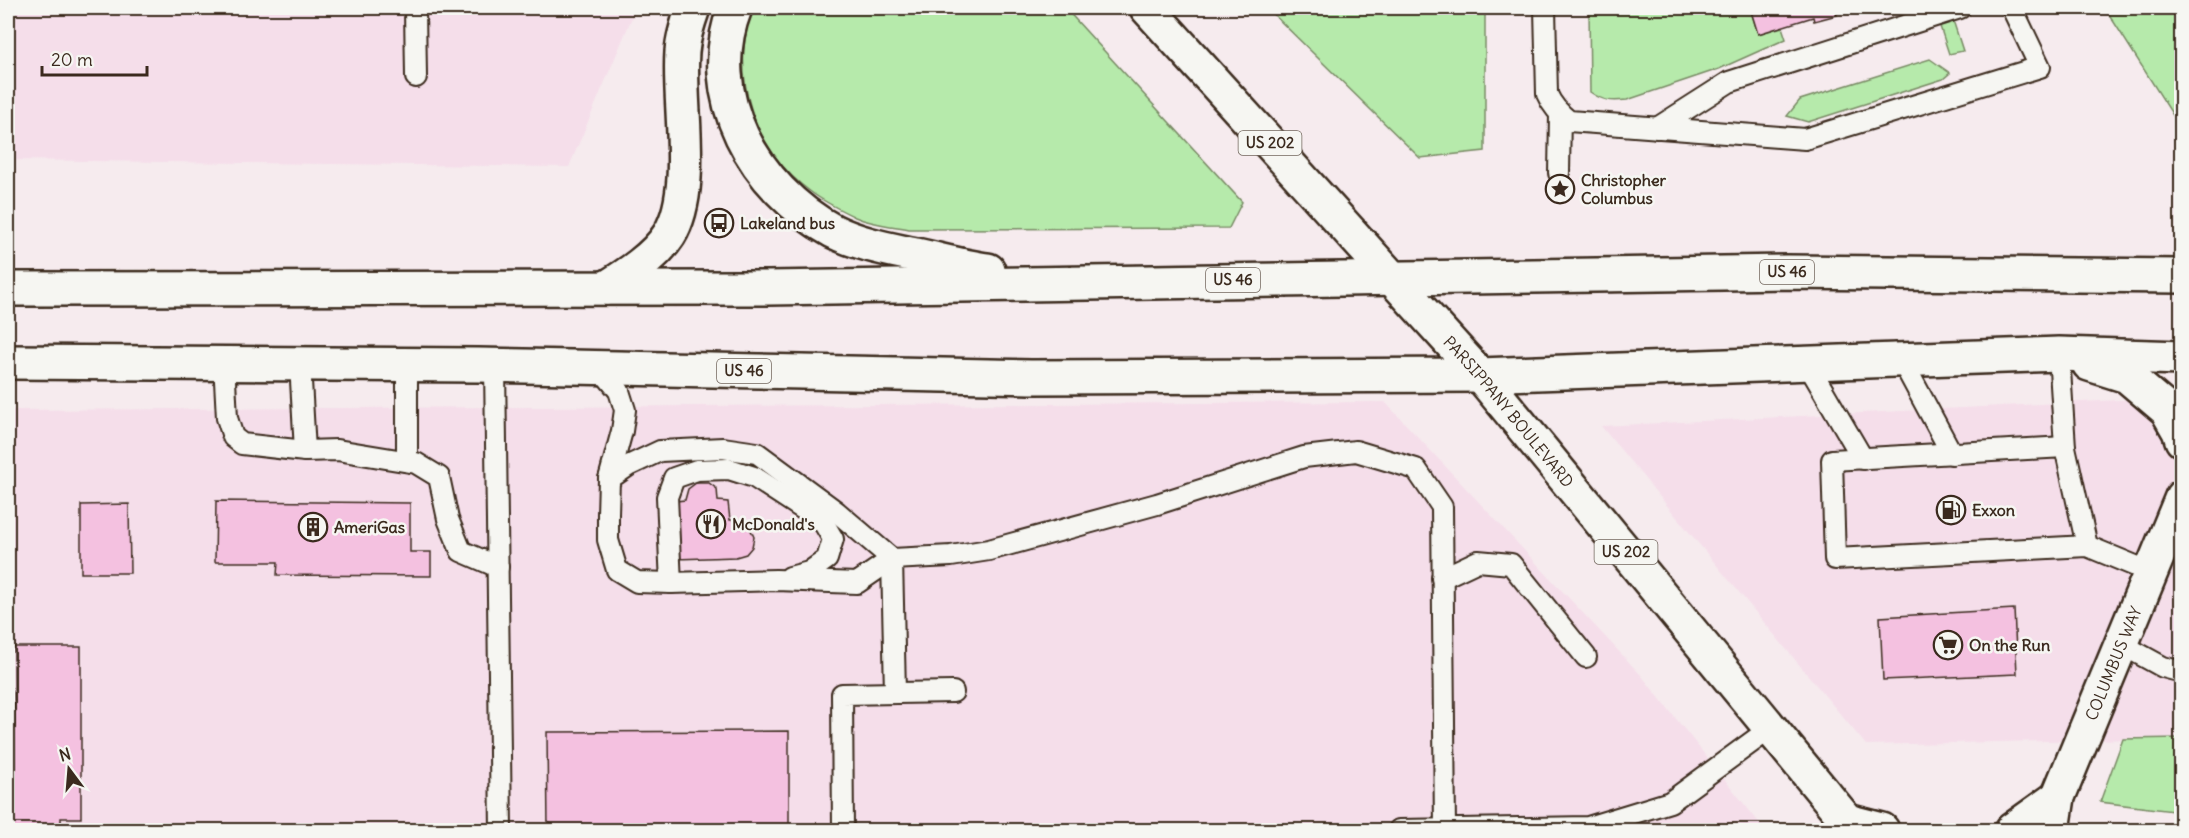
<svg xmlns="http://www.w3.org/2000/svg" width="2189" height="838" font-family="Delius,sans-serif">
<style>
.built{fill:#f5deea}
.green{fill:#b6eaab;stroke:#788a64;stroke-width:1.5}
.building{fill:#f4c1e0;stroke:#3b2a1e;stroke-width:1.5}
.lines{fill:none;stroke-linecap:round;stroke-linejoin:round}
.lane-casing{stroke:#3b2a1e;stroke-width:24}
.primary-casing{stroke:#3b2a1e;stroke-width:38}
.highway-casing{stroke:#3b2a1e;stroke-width:38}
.lane{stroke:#f6f6f2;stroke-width:20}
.primary{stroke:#f6f6f2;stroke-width:33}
.highway{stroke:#f6f6f2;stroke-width:33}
.labels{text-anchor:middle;stroke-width:5;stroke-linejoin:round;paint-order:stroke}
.shield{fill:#f6f6f2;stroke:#73675e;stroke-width:1.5}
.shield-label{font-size:15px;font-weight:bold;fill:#3b2a1e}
.poi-label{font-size:16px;font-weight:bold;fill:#3b2a1e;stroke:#f6f6f2;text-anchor:start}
.street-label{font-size:16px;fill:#3b2a1e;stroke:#f6f6f2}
</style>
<rect width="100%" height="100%" fill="#f6ebee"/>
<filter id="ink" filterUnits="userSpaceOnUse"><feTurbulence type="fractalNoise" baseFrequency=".0167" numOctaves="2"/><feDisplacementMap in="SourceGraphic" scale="12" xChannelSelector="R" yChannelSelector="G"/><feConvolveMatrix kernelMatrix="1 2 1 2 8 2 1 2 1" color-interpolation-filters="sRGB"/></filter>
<g filter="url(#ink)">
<g class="built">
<polygon points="8,8 636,8 569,167 8,160"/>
<polygon points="2181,397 2181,738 1866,745 1601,426"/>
<polygon points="1385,402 1641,675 1765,830 8,830 8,410"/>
</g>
<g class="green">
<path d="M753,8H1065L1242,202L1229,228L909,229C892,226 871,224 855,217C841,210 824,202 811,192C754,152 728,73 753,8Z"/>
<polygon points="1267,8 1485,8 1485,151 1420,158"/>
<path d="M1589,8H1750L1758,34L1782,27L1786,39L1719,69L1627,100C1611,102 1603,101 1590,92Z"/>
<polygon points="1934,8 1949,8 1963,51 1949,54"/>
<polygon points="2105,8 2181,8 2181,128"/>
<polygon points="1930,59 1950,73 1943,79 1808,122 1787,116 1800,100"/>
<polygon points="2181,738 2181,812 2100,802 2123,739"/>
</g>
<g class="building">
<polygon points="1750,8 1845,8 1835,10 1837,15 1814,21 1813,17 1758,34"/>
<polygon points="696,483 709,483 717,489 718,501 728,502 730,520 742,520 750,528 754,537 752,547 746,554 736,557 676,559 676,501 685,500 688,489"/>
<polygon points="216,501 410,503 410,552 431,552 431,576 277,575 278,562 215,562"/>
<polygon points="129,504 130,573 81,573 81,505"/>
<polygon points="2014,609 2017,674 1883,680 1880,617"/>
<polygon points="14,647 81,647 81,818 61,818 61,830 8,830 8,791 15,791"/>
<polygon points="789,731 789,830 548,830 547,732"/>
</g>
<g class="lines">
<g class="lane-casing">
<g id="lane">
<polyline points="415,8 416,77"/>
<path d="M1545,8L1547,94C1552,106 1559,113 1569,121L1805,139L2040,67L2012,8"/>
<polyline points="1657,128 1729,82 1960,8"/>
<polyline points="1559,173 1560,114"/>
<polyline points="2059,354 2065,447"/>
<polyline points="1901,359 1952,454"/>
<polyline points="224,362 227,418 233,437 242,444 305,451"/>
<polyline points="300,363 305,451 337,450 416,463 439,477 448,519 461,551 498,567"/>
<polyline points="1807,363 1863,459"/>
<polyline points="495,366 501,830"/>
<polyline points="600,368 619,391 625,410 622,431 609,479 608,514 608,540 617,570 637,582 671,583 776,580 857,583 892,559 951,556 989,550 1157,504 1304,457 1356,451 1416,469 1442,507 1445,830"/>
<polyline points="407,461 407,364"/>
<polyline points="609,479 628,466 660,451 723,448 757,453 837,512 892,559 895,693"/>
<polyline points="2087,546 2065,447 1832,460 1835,559 2087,546 2150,572"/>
<polyline points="1442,578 1478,561 1511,564 1586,657"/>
<polyline points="671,583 667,497 674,478 697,470 729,469 754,477 823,522 833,539 827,559 809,572 790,577"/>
<polyline points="2121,644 2163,667 2182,672"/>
<polyline points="843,830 842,694 953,692"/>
<polyline points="1399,830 1588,827 1670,802 1771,728"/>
</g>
</g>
<g class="primary-casing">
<g id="primary">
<path id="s1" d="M1147,8L1480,375L1847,821L1853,830"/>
<polyline points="1847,821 1882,830"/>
<polyline points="2012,830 2058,797"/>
<path id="s2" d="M2053,830L2058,797L2182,497"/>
</g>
</g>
<g class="highway-casing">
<g id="highway">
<path d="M735,8C701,95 755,189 833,231C859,244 888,249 916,255C940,260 964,267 988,270"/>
<path d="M606,288C627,275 655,257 669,235C697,190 678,105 682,52C683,37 688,22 693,8"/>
<polyline points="8,289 768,288 1787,272 2182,276"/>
<polyline points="8,362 478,365 1031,377 1480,375 2059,354 2182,358"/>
<polyline points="2089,364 2127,376 2167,410 2179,431 2182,440"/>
</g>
</g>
<use href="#lane" class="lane"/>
<use href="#primary" class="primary"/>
<use href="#highway" class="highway"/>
</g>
</g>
<defs>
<g id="sight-ring" transform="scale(1.5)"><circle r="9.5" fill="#f6f6f2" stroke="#3b2a1e" stroke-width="1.5"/><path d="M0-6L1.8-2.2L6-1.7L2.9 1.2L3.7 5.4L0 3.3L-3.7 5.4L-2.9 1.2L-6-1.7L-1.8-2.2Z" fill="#3b2a1e"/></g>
<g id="bus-ring" transform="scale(1.5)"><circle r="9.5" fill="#f6f6f2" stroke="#3b2a1e" stroke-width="1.5"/><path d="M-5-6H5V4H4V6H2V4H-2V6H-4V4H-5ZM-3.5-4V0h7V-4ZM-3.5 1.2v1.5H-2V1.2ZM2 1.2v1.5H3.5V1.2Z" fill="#3b2a1e"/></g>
<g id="fuel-ring" transform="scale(1.5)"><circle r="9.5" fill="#f6f6f2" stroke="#3b2a1e" stroke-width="1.5"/><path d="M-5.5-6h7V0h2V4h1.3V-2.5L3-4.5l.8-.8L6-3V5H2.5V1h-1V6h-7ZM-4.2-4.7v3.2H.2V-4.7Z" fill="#3b2a1e"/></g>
<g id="restaurant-ring" transform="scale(1.5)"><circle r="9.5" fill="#f6f6f2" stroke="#3b2a1e" stroke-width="1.5"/><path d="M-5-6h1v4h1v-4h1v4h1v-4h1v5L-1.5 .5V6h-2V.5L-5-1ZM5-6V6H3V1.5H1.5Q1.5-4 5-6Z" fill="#3b2a1e"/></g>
<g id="building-ring" transform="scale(1.5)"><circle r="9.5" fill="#f6f6f2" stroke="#3b2a1e" stroke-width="1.5"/><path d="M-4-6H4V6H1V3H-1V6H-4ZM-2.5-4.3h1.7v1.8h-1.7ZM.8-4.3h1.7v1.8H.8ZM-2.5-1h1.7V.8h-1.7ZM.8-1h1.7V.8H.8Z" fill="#3b2a1e"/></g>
<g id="supermarket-ring" transform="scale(1.5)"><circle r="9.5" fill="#f6f6f2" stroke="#3b2a1e" stroke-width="1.5"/><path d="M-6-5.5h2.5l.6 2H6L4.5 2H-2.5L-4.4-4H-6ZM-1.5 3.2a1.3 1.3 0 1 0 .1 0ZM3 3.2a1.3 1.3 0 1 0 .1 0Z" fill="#3b2a1e"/></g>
</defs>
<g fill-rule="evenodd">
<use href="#sight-ring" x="1560" y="189"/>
<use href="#bus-ring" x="719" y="223"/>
<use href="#fuel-ring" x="1951" y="510"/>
<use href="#restaurant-ring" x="711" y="524"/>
<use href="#building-ring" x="313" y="527"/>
<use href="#supermarket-ring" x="1948" y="645"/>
</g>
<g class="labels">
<g class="shield">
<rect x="1238.5" y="131" width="63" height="24" rx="4.5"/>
<rect x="1760" y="260" width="54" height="24" rx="4.5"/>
<rect x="1206" y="268" width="54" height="24" rx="4.5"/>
<rect x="717" y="359" width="54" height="24" rx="4.5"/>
<rect x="1594.5" y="540" width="63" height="24" rx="4.5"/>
</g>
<g class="shield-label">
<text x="1270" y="148">US 202</text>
<text x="1787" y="277">US 46</text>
<text x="1233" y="285">US 46</text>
<text x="744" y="376">US 46</text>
<text x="1626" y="557">US 202</text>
</g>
<g class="poi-label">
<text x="1581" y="186">Christopher<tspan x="1581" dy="18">Columbus</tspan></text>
<text x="740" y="229">Lakeland bus</text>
<text x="1972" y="516">Exxon</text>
<text x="732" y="530">McDonald's</text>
<text x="334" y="533">AmeriGas</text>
<text x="1969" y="651">On the Run</text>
</g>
<g class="street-label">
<text dy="6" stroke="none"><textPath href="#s1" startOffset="542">PARSIPPANY BOULEVARD</textPath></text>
<text dy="6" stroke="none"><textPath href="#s2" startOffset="178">COLUMBUS WAY</textPath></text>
</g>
</g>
<rect width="2189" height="838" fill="none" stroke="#f6f6f2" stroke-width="30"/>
<rect x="15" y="15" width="2159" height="808" fill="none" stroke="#3b2a1e" stroke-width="2" filter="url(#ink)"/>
<g transform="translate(69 769) rotate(344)" stroke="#f6f6f2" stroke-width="4.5" paint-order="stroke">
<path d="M0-4.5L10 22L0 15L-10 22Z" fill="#3b2a1e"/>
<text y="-9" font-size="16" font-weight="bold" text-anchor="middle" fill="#3b2a1e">N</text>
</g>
<path d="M42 66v9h105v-9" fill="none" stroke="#3b2a1e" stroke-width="3"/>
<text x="51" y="66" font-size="18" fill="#3b2a1e" stroke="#f6f6f2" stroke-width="4.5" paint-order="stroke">20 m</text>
</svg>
